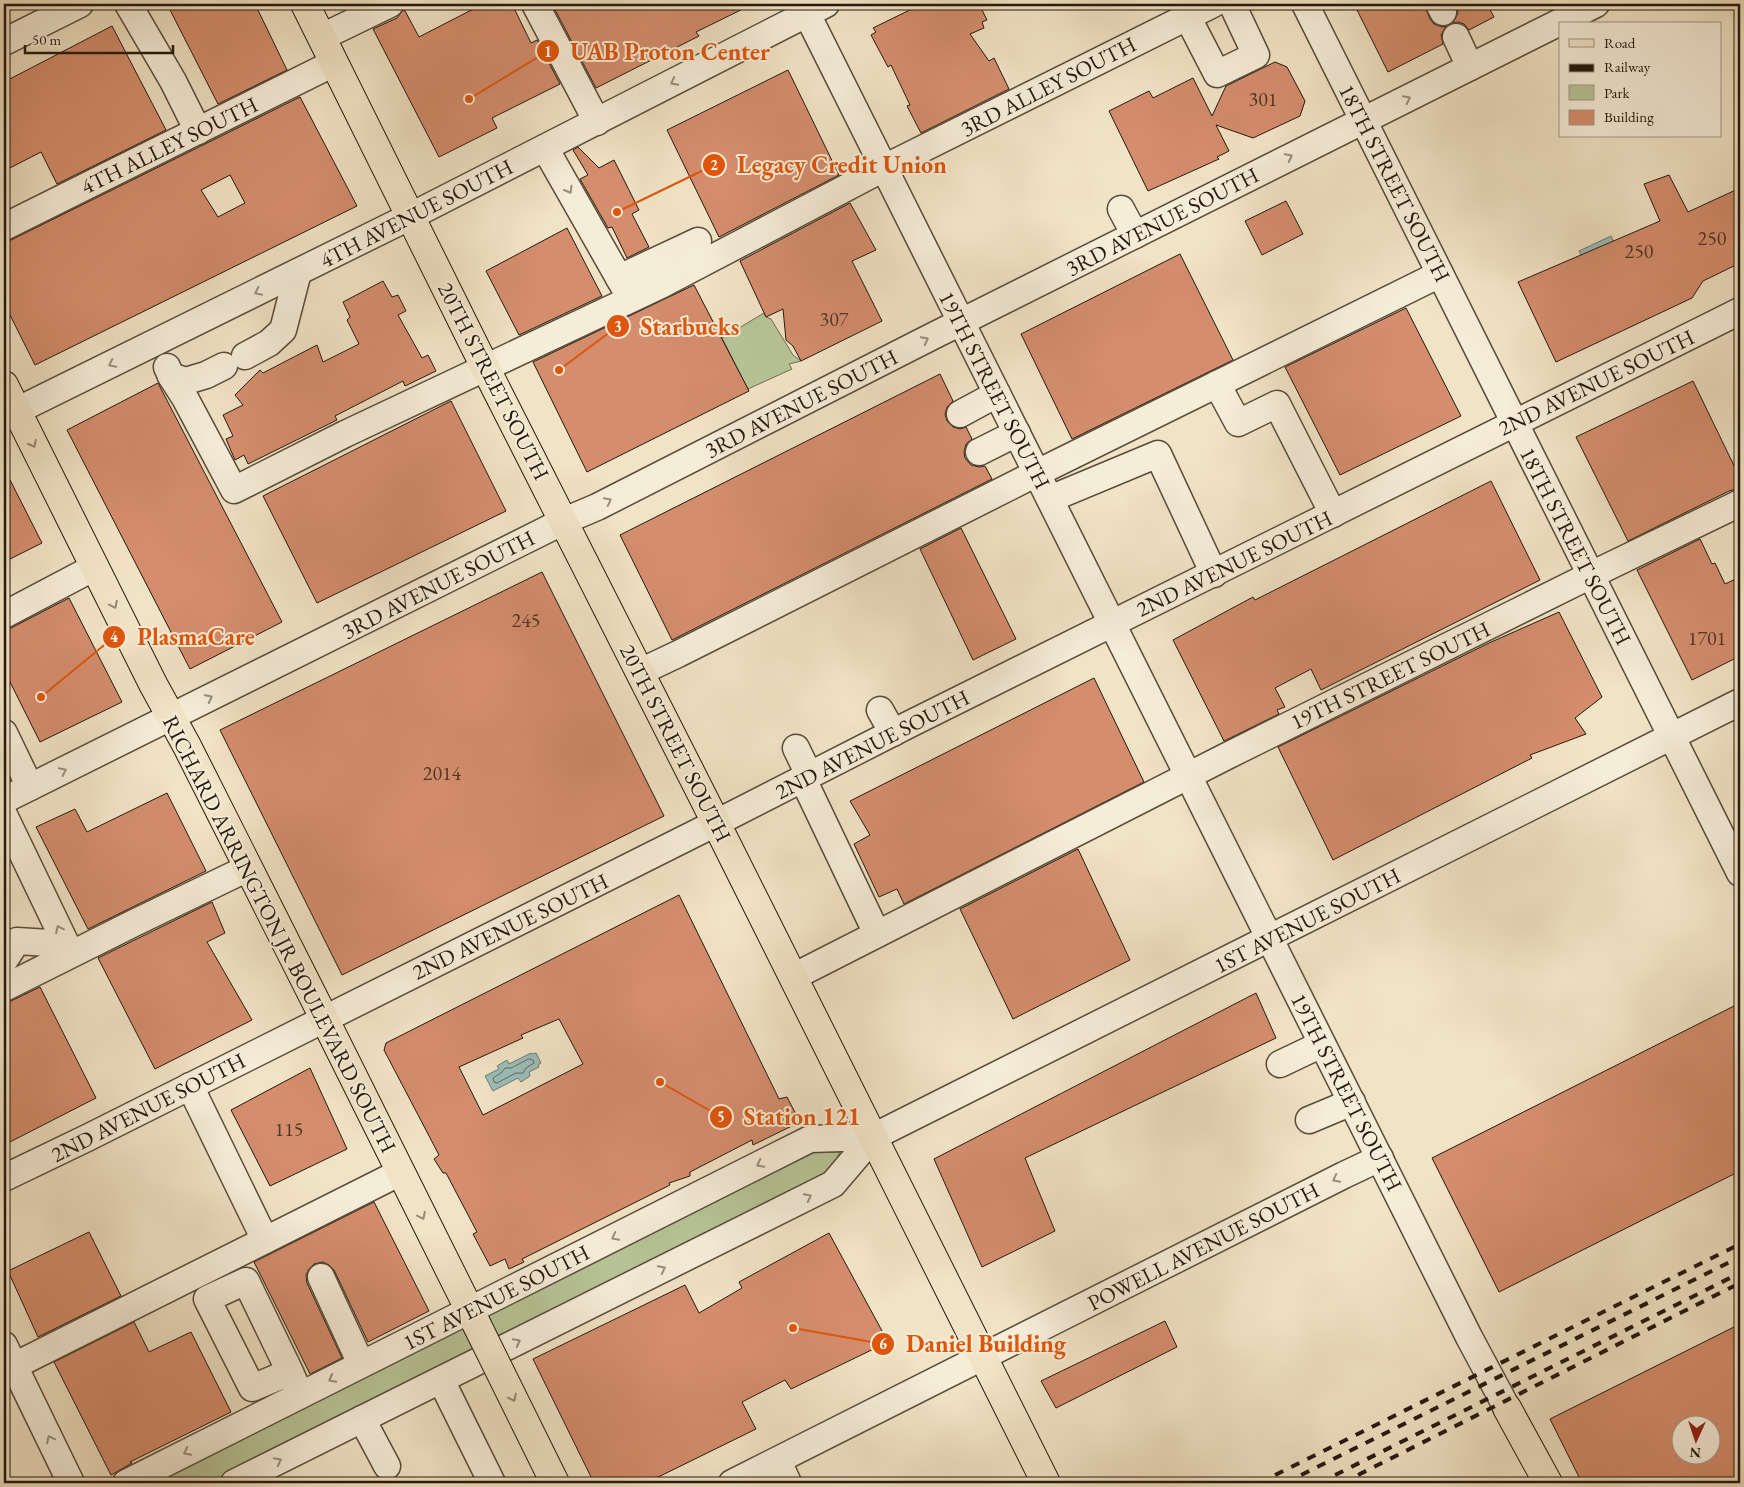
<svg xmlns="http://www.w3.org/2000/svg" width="1744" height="1487" font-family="'EB Garamond',serif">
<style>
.green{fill:#b7c497;stroke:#6e6e52}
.water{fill:#9bbdb9;stroke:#6b7b74}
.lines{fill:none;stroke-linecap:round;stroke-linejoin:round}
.shore{stroke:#606b63;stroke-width:1}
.building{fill:#d48d6d;stroke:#24190d;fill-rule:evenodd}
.minor-casing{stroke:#574c3b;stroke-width:29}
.major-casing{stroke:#24190d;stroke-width:30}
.minor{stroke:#f6edd9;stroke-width:26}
.major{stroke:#f1e3c5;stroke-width:28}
.rail{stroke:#24190d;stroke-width:4;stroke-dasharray:9 9;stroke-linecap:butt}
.major-bridge-casing{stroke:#24190d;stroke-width:30;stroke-linecap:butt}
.major-bridge{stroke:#f1e3c5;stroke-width:28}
.oneway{stroke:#988e7d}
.oneway2{stroke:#958872}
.labels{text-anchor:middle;stroke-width:4;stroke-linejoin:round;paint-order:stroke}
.number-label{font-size:20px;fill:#503625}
.street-label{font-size:22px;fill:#24190d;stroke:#f6edd9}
.leader{fill:none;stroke:#de560c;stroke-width:2}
.callout-dot{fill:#de560c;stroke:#f6edd9;stroke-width:2}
.mark-label{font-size:15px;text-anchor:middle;font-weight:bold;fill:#fff}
.callout-label{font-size:24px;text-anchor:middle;font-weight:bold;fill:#de560c;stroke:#f6edd9;stroke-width:4;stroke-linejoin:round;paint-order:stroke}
</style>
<rect width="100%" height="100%" fill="#f1e3c5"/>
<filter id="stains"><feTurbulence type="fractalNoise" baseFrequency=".004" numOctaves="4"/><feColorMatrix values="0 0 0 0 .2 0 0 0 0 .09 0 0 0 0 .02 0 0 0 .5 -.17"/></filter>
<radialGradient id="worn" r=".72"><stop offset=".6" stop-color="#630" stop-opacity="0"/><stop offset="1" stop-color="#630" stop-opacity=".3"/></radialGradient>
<g class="green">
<polygon points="764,313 766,317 771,319 793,355 801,361 789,364 792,369 748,389 722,338"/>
<polygon points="815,1152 840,1152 828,1175 212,1483 153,1483"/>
</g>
<g class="water">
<polygon points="1611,236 1617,248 1585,263 1579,251"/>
<polygon points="531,1053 532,1054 536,1053 541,1063 538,1065 539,1067 529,1072 530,1076 521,1082 518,1078 493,1091 485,1076 499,1069 497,1066 507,1060 509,1064"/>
</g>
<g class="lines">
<polygon class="shore" points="529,1059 533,1060 534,1063 526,1068 523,1073 516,1073 497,1083 494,1082 493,1078 501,1073 505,1068 511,1068"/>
</g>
<g class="building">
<polygon points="167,4 255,4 287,70 218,104"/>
<polygon points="483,4 512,4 531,43 537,40 560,84 492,118 497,128 439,157 373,29 397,18 404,9 419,37"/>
<polygon points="552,4 753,4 696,32 699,36 596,88"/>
<polygon points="922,4 979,4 987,20 982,22 984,28 970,34 989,61 994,58 1009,89 921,133 907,106 910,105 891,65 888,67 871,35 876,32 873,28"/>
<polygon points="1354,4 1424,4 1430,19 1434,24 1442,27 1446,26 1441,35 1443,44 1388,72"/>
<polygon points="1456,4 1487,4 1494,17 1469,30 1464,24 1458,22 1453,23 1458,13"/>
<polygon points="112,26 166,130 57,184 41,152 4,171 4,82"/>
<polygon points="1275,62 1287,67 1305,101 1300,116 1253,138 1216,125 1229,151 1217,157 1219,159 1148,191 1109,111 1149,91 1153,98 1193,78 1212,116 1226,86"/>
<polygon points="788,70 839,175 719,237 667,130"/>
<path d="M300,97L357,206L35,365L4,303V242L11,240ZM230,175L245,203L218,217L201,190Z"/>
<polygon points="578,147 599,168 614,160 639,210 632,214 649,247 627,258 612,227 608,228 580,179 588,175 573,150"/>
<polygon points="1669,175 1688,212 1740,188 1740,263 1703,281 1692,298 1556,362 1518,282 1660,221 1644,184"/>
<polygon points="1286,201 1303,234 1262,255 1245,221"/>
<polygon points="850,203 876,250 852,261 882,321 801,361 793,346 786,340 783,309 766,317 740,261"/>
<polygon points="567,228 602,296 519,335 486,271"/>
<polygon points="1180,254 1233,360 1072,439 1021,334"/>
<polygon points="383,281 392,297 398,295 406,311 398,315 422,358 428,355 436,371 405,386 403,381 335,416 337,420 248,464 244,455 235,460 226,439 233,436 223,415 243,405 235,395 260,370 263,373 317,345 323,362 359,344 347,320 350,317 343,302"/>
<polygon points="694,285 749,391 587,472 533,362"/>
<polygon points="1406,308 1461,416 1340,475 1285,367"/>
<polygon points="940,374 953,401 947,407 945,414 947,421 953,427 960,429 966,427 972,439 966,444 964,452 965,458 971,465 979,467 985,466 992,479 672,640 620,535"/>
<polygon points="1693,381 1740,478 1740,488 1729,491 1628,541 1576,437"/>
<polygon points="158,383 282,622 190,669 67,430"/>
<polygon points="451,401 506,511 317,603 263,496"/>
<polygon points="4,468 42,543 4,562"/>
<polygon points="1491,481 1540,580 1321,690 1311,669 1275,688 1285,707 1277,710 1279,714 1224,741 1173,640 1253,597 1255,600"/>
<polygon points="961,528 1016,639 973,660 920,549"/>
<polygon points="1700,539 1712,564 1715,563 1725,584 1740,577 1740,656 1692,680 1637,570"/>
<polygon points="542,572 664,816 342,975 220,730"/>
<polygon points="69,598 122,702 40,742 4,670 4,630 11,628"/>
<polygon points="1559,612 1602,697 1575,718 1586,734 1530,755 1532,758 1333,860 1278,747 1489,643"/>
<polygon points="1094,678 1144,782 904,904 897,889 879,897 854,844 870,835 850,801"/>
<polygon points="167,793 206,871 88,929 36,827 75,809 87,832"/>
<polygon points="1078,849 1130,960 1013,1019 960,909"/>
<path d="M679,895L779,1099L787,1097L800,1122L753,1145L752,1140L690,1172V1176L669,1183L670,1185L522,1259L524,1262L509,1269L505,1259L490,1266L473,1234L477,1232L446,1173H443L434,1159L439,1155L384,1050L386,1043ZM559,1019L583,1064L483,1115L459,1067L523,1038L521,1035Z"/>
<polygon points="212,902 225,933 207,942 252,1020 155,1069 98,958"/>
<polygon points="40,987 96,1098 4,1145 4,1003 11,1001"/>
<polygon points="1256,993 1276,1038 1025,1158 1055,1231 982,1267 934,1159"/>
<polygon points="1740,1003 1740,1171 1499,1292 1432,1158"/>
<polygon points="310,1068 347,1149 270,1186 231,1110"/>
<polygon points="374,1202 429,1311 368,1342 334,1270 329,1265 323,1262 314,1264 309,1269 306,1275 307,1283 342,1358 310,1374 254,1262"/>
<polygon points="89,1232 121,1296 38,1337 8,1271"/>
<polygon points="829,1233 888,1342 791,1389 785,1380 742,1402 756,1429 646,1483 594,1483 533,1359 685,1285 699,1313 742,1288 739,1282"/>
<polygon points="1165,1321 1177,1347 1056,1408 1041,1381"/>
<polygon points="134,1322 149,1352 191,1332 231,1412 130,1462 132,1463 111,1475 54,1362"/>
<path d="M1740,1324V1483H1582L1550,1419ZM1682,1424H1712V1454H1682Z"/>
</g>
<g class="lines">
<g class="minor-casing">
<g id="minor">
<polyline points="128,4 173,81 198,131"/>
<polyline points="535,4 597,122"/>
<polyline points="802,4 1469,1337 1507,1408"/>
<polyline points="1305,4 1740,873"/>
<polyline points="1439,4 1443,12"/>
<polyline points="1187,16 1217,74 1256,55 1232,4"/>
<polyline points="322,37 390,4"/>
<polyline points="1456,37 1470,67"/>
<polyline points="4,42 80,4"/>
<polyline points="545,148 619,278"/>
<polyline points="1121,209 1135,235"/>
<polyline points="4,227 334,63"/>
<polyline points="627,292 619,278 698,241"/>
<polyline points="245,356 269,343 283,330 298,272"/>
<polyline points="167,367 171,376 186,381 206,375 224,366"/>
<polyline points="171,376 185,398 234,490 345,434 661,285 884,168 1213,4"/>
<polyline points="1217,384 1238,423 1277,404 1333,514"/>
<polyline points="960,414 997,394"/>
<polyline points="4,417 411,216 826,4"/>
<polyline points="979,452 1017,433"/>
<polyline points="1050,499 1158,454 1214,574"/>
<polyline points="4,615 95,567"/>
<polyline points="640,672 678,654 1037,473 1440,274"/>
<polyline points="880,710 893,733"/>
<polyline points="4,733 30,787"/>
<polyline points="796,748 809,775"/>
<polyline points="803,779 877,934"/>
<polyline points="4,800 564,521 597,507 931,337 1596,4"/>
<polyline points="4,815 66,944 17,941 4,961"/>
<polyline points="793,977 1227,756 1591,575 1740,503"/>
<polyline points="4,988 134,923 248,868"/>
<polyline points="1280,1064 1322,1044"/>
<polyline points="190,1086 265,1240"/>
<polyline points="1309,1120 1352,1102"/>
<polyline points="4,1178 87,1138 716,823 910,724 1740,311"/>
<polyline points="321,1277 361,1364"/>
<polyline points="4,1345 71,1483"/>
<polyline points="4,1371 401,1172"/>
<polyline points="290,1372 252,1388 207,1299 246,1281 290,1372 300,1395"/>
<polyline points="441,1380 492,1483"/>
<polyline points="362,1419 387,1466"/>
<polyline points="778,1461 788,1483"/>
<polyline points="126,1483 810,1139 873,1137"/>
<polyline points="234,1483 833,1184 873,1137 1740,702"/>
<polyline points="732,1483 1344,1175 1380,1158"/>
</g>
</g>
<g class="major-casing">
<g id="major">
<polyline points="305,4 485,367 704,799 1046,1483"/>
<polyline points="4,385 153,684 187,746 324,1018 476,1323"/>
<polyline points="1507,1408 1548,1483"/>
</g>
</g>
<use href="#minor" class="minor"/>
<use href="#major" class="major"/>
<g class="rail">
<polyline points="1259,1483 1740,1244"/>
<polyline points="1285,1483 1740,1257"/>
<polyline points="1319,1483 1740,1273"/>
<polyline points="1342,1483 1740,1283"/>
</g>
<g class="major-bridge-casing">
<polyline id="major-bridge" points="476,1323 555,1483"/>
</g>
<use href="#major-bridge" class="major-bridge"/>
</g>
<defs><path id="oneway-chevron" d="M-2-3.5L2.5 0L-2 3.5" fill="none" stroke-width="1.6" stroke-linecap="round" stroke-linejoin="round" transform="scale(1.25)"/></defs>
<g class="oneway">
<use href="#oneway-chevron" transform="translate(674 82) rotate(153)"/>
<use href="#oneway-chevron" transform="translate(1407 99) rotate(-27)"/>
<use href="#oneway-chevron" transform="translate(1289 157) rotate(-27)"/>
<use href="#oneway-chevron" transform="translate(569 190) rotate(60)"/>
<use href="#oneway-chevron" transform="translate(258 292) rotate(154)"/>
<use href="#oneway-chevron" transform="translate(925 340) rotate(-27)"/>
<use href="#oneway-chevron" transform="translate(112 364) rotate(154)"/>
<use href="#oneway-chevron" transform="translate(608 501) rotate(-27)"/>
<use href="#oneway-chevron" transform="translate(209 698) rotate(-27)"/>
<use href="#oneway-chevron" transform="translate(63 771) rotate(-26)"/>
<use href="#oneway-chevron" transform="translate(59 929) rotate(-116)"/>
<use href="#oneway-chevron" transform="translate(760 1164) rotate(153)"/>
<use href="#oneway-chevron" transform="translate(1336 1179) rotate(153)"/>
<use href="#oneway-chevron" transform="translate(808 1197) rotate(-27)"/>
<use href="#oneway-chevron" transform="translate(615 1237) rotate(153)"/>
<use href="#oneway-chevron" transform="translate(662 1269) rotate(-27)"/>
<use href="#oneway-chevron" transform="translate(517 1342) rotate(-27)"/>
<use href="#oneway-chevron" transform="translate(332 1379) rotate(153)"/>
<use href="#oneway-chevron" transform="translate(50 1439) rotate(-116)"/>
<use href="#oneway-chevron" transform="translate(187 1452) rotate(153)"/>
<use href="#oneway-chevron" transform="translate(278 1461) rotate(-27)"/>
</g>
<g class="oneway2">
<use href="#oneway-chevron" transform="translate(33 444) rotate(63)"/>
<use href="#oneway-chevron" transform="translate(114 605) rotate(64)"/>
<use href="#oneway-chevron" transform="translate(422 1216) rotate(64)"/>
<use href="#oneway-chevron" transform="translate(513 1398) rotate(64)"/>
</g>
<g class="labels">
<g class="number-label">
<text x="1263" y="106">301</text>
<text x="1712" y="245">250</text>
<text x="1639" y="258">250</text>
<text x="834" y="326">307</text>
<text x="526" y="627">245</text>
<text x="1707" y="645">1701</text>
<text x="442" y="780">2014</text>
<text x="289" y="1136">115</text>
</g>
<g class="street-label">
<text transform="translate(1048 86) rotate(-27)" y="8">3RD ALLEY SOUTH</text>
<text transform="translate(169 145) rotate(-26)" y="8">4TH ALLEY SOUTH</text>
<text transform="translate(1395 183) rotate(63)" y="8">18TH STREET SOUTH</text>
<text transform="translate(416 213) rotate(-27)" y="8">4TH AVENUE SOUTH</text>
<text transform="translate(1162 221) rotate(-27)" y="8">3RD AVENUE SOUTH</text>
<text transform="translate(494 381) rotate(63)" y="8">20TH STREET SOUTH</text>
<text transform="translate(1596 382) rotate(-26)" y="8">2ND AVENUE SOUTH</text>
<text transform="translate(995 390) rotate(63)" y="8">19TH STREET SOUTH</text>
<text transform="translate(801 403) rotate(-27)" y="8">3RD AVENUE SOUTH</text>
<text transform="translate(1576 546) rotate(63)" y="8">18TH STREET SOUTH</text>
<text transform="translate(1234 563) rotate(-26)" y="8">2ND AVENUE SOUTH</text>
<text transform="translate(438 584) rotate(-27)" y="8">3RD AVENUE SOUTH</text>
<text transform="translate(1390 675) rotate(-26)" y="8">19TH STREET SOUTH</text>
<text transform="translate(676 743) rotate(63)" y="8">20TH STREET SOUTH</text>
<text transform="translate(872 744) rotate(-27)" y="8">2ND AVENUE SOUTH</text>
<text transform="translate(1307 920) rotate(-27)" y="8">1ST AVENUE SOUTH</text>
<text transform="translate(510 926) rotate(-26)" y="8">2ND AVENUE SOUTH</text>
<text transform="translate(280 934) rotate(63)" y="8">RICHARD ARRINGTON JR BOULEVARD SOUTH</text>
<text transform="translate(1347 1092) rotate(63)" y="8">19TH STREET SOUTH</text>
<text transform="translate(148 1107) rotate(-27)" y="8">2ND AVENUE SOUTH</text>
<text transform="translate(1203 1246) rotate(-27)" y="8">POWELL AVENUE SOUTH</text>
<text transform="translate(496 1297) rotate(-27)" y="8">1ST AVENUE SOUTH</text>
</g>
</g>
<path class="leader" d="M469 99L548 51M617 212L714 165M559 370L618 326M41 697L114 637M660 1082L721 1117M793 1328L883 1344"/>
<g class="callout-dot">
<circle cx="469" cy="99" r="5"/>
<circle cx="617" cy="212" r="5"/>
<circle cx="559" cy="370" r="5"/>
<circle cx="41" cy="697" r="5"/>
<circle cx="660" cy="1082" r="5"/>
<circle cx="793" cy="1328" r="5"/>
<circle cx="548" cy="51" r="12"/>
<circle cx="714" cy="165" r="12"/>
<circle cx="618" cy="326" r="12"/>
<circle cx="114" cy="637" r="12"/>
<circle cx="721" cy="1117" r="12"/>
<circle cx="883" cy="1344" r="12"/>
</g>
<g class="mark-label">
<text x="548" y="57">1</text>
<text x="714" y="170">2</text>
<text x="618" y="332">3</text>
<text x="114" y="642">4</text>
<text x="721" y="1122">5</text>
<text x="883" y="1349">6</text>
</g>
<g class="callout-label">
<text x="670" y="60">UAB Proton Center</text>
<text x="842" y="173">Legacy Credit Union</text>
<text x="690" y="335">Starbucks</text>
<text x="196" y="645">PlasmaCare</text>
<text x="802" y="1125">Station 121</text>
<text x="986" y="1352">Daniel Building</text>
</g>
<rect width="1744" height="1487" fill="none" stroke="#f1e3c5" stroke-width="20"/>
<rect x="5" y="5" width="1734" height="1477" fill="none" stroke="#24190d" stroke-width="2.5"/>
<rect x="10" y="10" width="1724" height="1467" fill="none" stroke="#24190d"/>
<rect x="1559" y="22" width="162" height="115" fill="#f6edd9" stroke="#a29887"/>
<rect x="1569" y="39" width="25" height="8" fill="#f1e3c5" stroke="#a29887"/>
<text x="1604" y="48" font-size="15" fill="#24190d">Road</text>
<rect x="1569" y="64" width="25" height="8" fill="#24190d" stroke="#a29887"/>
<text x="1604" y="72" font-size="15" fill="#24190d">Railway</text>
<rect x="1569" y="85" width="25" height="15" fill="#b7c497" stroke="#a29887"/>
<text x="1604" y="98" font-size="15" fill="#24190d">Park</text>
<rect x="1569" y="110" width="25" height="15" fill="#d48d6d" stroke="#a29887"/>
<text x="1604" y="122" font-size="15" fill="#24190d">Building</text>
<g transform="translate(1696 1440) rotate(183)"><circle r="24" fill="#f6edd9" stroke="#a29887"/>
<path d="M0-4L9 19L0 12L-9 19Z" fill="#8f2418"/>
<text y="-8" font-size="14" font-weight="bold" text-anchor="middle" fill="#24190d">N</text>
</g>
<path d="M25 45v8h148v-8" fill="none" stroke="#24190d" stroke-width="2.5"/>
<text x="32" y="45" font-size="15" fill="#24190d" stroke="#f6edd9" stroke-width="4" paint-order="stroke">50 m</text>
<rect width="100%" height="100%" filter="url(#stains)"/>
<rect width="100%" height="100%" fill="url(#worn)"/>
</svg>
